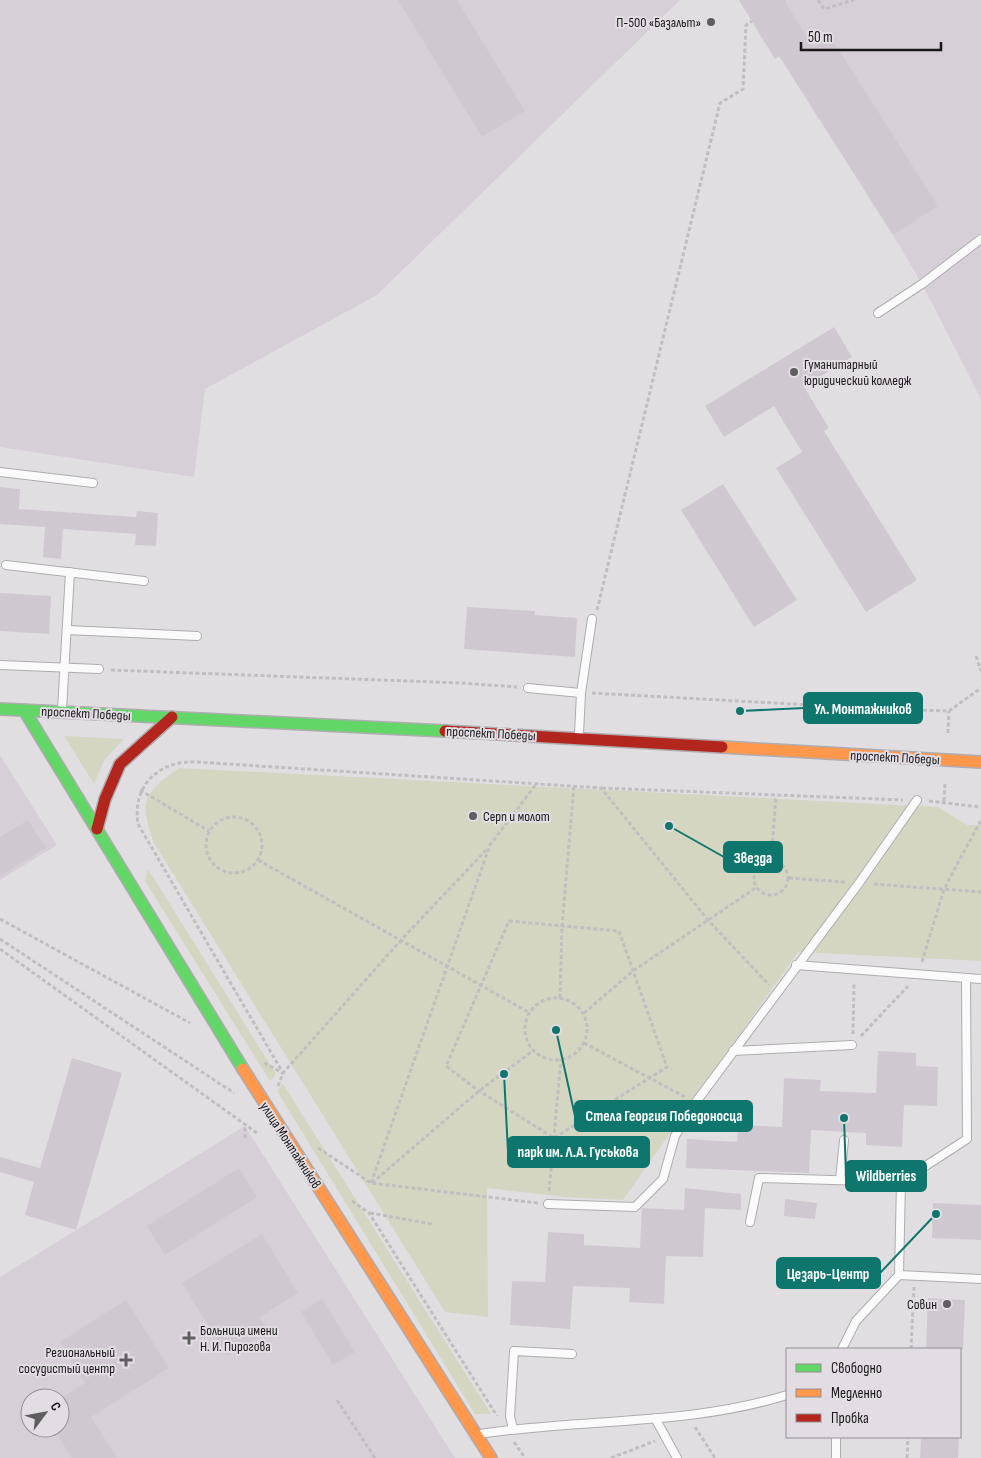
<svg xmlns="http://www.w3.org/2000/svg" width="981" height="1458" font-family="'Sofia Sans Condensed',sans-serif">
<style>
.built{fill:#d7cfd8;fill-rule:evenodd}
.green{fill:#d4d6c2}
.building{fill:#d0c8d1}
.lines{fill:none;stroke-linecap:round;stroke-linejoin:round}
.lane-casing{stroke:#aeacaf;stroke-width:10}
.fast-casing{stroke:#aeacaf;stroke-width:14}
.slow-casing{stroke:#aeacaf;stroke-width:14}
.jam-casing{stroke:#aeacaf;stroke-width:14}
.path{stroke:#c0bfc0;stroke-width:3;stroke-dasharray:4 2.5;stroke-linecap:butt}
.lane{stroke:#fafafb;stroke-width:8}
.fast{stroke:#63d668;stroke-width:11}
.slow{stroke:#ff974d;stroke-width:11}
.jam{stroke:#b3261e;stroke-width:11}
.poi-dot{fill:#605d60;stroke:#e2dde3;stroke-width:2}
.labels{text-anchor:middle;stroke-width:4;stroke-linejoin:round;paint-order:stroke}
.poi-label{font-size:14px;fill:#1a181a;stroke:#e2dde3;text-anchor:end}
.street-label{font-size:14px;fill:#1a181a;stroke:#e2dde3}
.leader{fill:none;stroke:#0f766e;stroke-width:2}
.callout-dot{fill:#0f766e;stroke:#e2dde3;stroke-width:2}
.callout{fill:#0f766e;stroke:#0f766e;stroke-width:2}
.callout-label{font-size:15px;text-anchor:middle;font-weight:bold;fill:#fff}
</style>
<rect width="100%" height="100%" fill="#e1dee2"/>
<g class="built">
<polygon points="0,0 680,0 377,295 205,389 194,477 0,447"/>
<polygon points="739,0 981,0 981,399 922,284 893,235 780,56 775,59"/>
<polygon points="0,755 57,845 0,880"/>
<path d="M245,1126L455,1458H0V1277ZM30,1398H60V1428H30Z"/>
</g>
<g class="green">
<polygon points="64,736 124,739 104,760 94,784"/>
<path d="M179,768L938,807L967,825H981V961L798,952L623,1200L565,1197L487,1188L488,1317L445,1312L154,843C139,802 143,793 179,768Z"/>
<polygon points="148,869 276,1074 270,1081 145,881"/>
<polygon points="283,1084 491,1414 475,1414 277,1091"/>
</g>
<g class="building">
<polygon points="398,0 457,0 525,111 482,137"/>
<polygon points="739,0 784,0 813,47 830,36 938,206 893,235 779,56 775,59"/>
<polygon points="834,327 852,357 804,387 829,428 824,431 917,580 866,612 776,468 802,452 774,406 724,437 705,406"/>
<polygon points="723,484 797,600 754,627 681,510"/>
<polygon points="0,487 20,489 19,509 136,517 137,511 158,513 156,546 135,545 136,534 63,529 61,559 43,557 45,527 0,524"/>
<polygon points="0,593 51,596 49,634 0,631"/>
<polygon points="467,607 535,611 535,615 577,618 575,657 464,649"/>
<polygon points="28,820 46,848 0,876 0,837"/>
<polygon points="878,1051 916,1053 916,1066 938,1067 937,1106 904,1105 902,1147 866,1145 866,1133 811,1130 809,1173 686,1168 687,1139 737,1142 738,1125 782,1127 784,1078 821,1080 820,1091 876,1093"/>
<polygon points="72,1058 122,1073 76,1230 25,1215 34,1182 0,1172 0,1157 40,1168"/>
<polygon points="239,1168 257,1197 165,1255 147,1226"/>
<polygon points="685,1188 741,1194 741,1210 705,1208 703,1257 666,1256 664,1304 629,1302 630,1288 573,1286 570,1329 510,1325 512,1281 545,1282 548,1232 584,1234 584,1245 640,1248 642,1208 684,1210"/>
<polygon points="785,1199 817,1203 815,1219 784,1216"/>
<polygon points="933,1203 981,1205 981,1240 932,1238"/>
<polygon points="262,1234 298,1293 260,1317 269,1331 227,1356 182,1283"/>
<polygon points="928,1298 965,1300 963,1349 926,1349"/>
<polygon points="322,1299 355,1352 333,1365 301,1312"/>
<polygon points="126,1300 169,1368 91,1417 117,1458 72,1458 53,1428 60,1428 60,1399 85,1383 60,1342"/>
<polygon points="921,1437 959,1437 958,1458 920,1458"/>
</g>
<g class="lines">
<g class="lane-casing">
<g id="lane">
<polyline points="878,313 922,284 981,239"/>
<polyline points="0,472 93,483"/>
<polyline points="6,565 144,581"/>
<polyline points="67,630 197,636"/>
<polyline points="0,665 99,669"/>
<polyline points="528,688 581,693"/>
<polyline points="62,710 70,572"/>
<polyline points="579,734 581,693 592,619"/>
<polyline points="796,965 981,979"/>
<polyline points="733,1051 852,1045"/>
<polyline points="840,1180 844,1140"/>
<polyline points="548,1204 635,1207 663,1179 675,1136 696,1102 859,883 917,800"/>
<polyline points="750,1222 759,1178 901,1182 967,1139 966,979"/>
<polyline points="899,1275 981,1279"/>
<polyline points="842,1349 856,1321 899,1275 901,1182"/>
<polyline points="655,1418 677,1458"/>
<polyline points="513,1429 510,1416 514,1351 572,1354"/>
<path d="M480,1434C582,1418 688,1426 787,1395"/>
<polyline points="836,1458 836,1437"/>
</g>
</g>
<g class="fast-casing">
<g id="fast">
<polyline points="0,709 445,731"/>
<polyline points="24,710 243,1069"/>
</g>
</g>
<g class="slow-casing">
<g id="slow">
<polyline points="722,747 981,762"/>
<polyline points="243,1069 491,1458"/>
</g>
</g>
<g class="jam-casing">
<g id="jam">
<polyline points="445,731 722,747"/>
<polyline points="97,829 105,799 120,764 172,717"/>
</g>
</g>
<g class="path">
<polyline points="784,0 785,0"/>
<polyline points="818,0 824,9 854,0"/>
<polyline points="597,610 720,103 743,89 746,25 752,21"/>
<polyline points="976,656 981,671"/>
<polyline points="111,670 461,683 517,687"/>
<polyline points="592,693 884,709 949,711 981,688"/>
<polyline points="948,733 949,711"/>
<polyline points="602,788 903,800"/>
<polyline points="140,790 209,831"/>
<polyline points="929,801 981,807"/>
<polyline points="944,801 945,782"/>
<circle cx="234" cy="845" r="28"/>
<polyline points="258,860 530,1013"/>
<polyline points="771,861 776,796"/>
<circle cx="771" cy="878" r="17"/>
<polyline points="789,878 845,882"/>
<polyline points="874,884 981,892"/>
<polyline points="0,919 190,1023"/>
<polygon points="509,921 619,931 667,1067 554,1138 479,1091 446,1066"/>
<polyline points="0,939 234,1093"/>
<polyline points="0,949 257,1133"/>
<polyline points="922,962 944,889 981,820"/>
<circle cx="556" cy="1029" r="31"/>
<polyline points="560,998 562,926 574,785"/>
<polyline points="584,1013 633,971 757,887"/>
<polyline points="853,1034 854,982"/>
<polyline points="861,1036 908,986"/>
<polyline points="584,1043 685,1097"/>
<path d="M264,1063L283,1073L138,824C132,785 159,760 197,762L601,788L708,920L769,985"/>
<polyline points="278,1086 283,1073 402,939 488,848"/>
<polyline points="245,1138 245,1126"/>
<polyline points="318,1148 371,1183 538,1203"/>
<polyline points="371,1183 490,845 537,783"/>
<polyline points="372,1183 479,1091 534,1050"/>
<polyline points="549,1191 561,1060"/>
<polyline points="352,1201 369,1213 497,1416"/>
<polyline points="370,1213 432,1224"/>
<polyline points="911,1349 914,1287"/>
<polyline points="337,1400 375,1458"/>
<polyline points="695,1427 715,1458"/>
<polyline points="514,1442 525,1458"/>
<polyline points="611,1458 655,1441"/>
<polyline points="907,1458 908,1437"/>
</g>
<use href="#lane" class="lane"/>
<use href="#fast" class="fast"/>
<use href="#slow" class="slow"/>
<use href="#jam" class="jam"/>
</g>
<g class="poi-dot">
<circle cx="711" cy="22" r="5"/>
<circle cx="794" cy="372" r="5"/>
<circle cx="473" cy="816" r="5"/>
<circle cx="947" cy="1304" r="5"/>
<path d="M186.5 1330.5h5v5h5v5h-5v5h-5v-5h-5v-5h5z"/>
<path d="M123.5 1352.5h5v5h5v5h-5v5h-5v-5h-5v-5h5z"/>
</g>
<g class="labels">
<g class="poi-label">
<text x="701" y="27">П-500 «Базальт»</text>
<text x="804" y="369" text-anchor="start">Гуманитарный<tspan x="804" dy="16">юридический колледж</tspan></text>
<text x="483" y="821" text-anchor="start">Серп и молот</text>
<text x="937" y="1309">Совин</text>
<text x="200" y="1335" text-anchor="start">Больница имени<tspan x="200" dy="16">Н. И. Пирогова</tspan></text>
<text x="115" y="1357">Региональный<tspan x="115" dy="16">сосудистый центр</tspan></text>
</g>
<g class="street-label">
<text transform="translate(86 713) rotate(3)" y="5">проспект Победы</text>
<text transform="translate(491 733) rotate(3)" y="5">проспект Победы</text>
<text transform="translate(895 757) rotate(3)" y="5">проспект Победы</text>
<text transform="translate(291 1145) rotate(57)" y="5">улица Монтажников</text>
</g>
</g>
<path class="leader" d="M740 711L804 708M669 826L724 857M556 1030L575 1116M504 1074L508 1152M844 1118L846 1176M936 1214L880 1273"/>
<g class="callout-dot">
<circle cx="740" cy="711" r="5"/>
<circle cx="669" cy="826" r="5"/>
<circle cx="556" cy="1030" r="5"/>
<circle cx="504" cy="1074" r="5"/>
<circle cx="844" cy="1118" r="5"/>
<circle cx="936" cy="1214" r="5"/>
</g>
<g class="callout">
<rect x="804" y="693" width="118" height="30" rx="5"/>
<rect x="724" y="842" width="58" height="30" rx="5"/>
<rect x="575" y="1101" width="177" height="30" rx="5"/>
<rect x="508" y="1137" width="141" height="30" rx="5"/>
<rect x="846" y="1161" width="80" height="30" rx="5"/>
<rect x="777" y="1258" width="103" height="30" rx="5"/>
</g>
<g class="callout-label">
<text x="863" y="714">Ул. Монтажников</text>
<text x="753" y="863">Звезда</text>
<text x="664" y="1121">Стела Георгия Победоносца</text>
<text x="578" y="1157">парк им. Л.А. Гуськова</text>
<text x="886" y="1181">Wildberries</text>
<text x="828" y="1279">Цезарь-Центр</text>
</g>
<rect x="786" y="1348" width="175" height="90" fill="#e2dde3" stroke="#928e93"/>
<rect x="796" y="1364" width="25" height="8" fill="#63d668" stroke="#928e93"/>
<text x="831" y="1373" font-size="15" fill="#1a181a">Свободно</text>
<rect x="796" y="1389" width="25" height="8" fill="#ff974d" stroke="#928e93"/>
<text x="831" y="1398" font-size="15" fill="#1a181a">Медленно</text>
<rect x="796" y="1414" width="25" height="8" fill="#b3261e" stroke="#928e93"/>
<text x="831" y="1423" font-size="15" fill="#1a181a">Пробка</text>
<g transform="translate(45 1413) rotate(58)"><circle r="24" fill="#e2dde3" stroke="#928e93"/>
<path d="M0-4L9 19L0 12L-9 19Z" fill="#605d60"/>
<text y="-8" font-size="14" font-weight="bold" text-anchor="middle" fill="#1a181a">С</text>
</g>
<path d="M801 42v8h140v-8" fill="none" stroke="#1a181a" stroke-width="2.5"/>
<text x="808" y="42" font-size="15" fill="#1a181a" stroke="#e2dde3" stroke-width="4" paint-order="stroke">50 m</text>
</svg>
